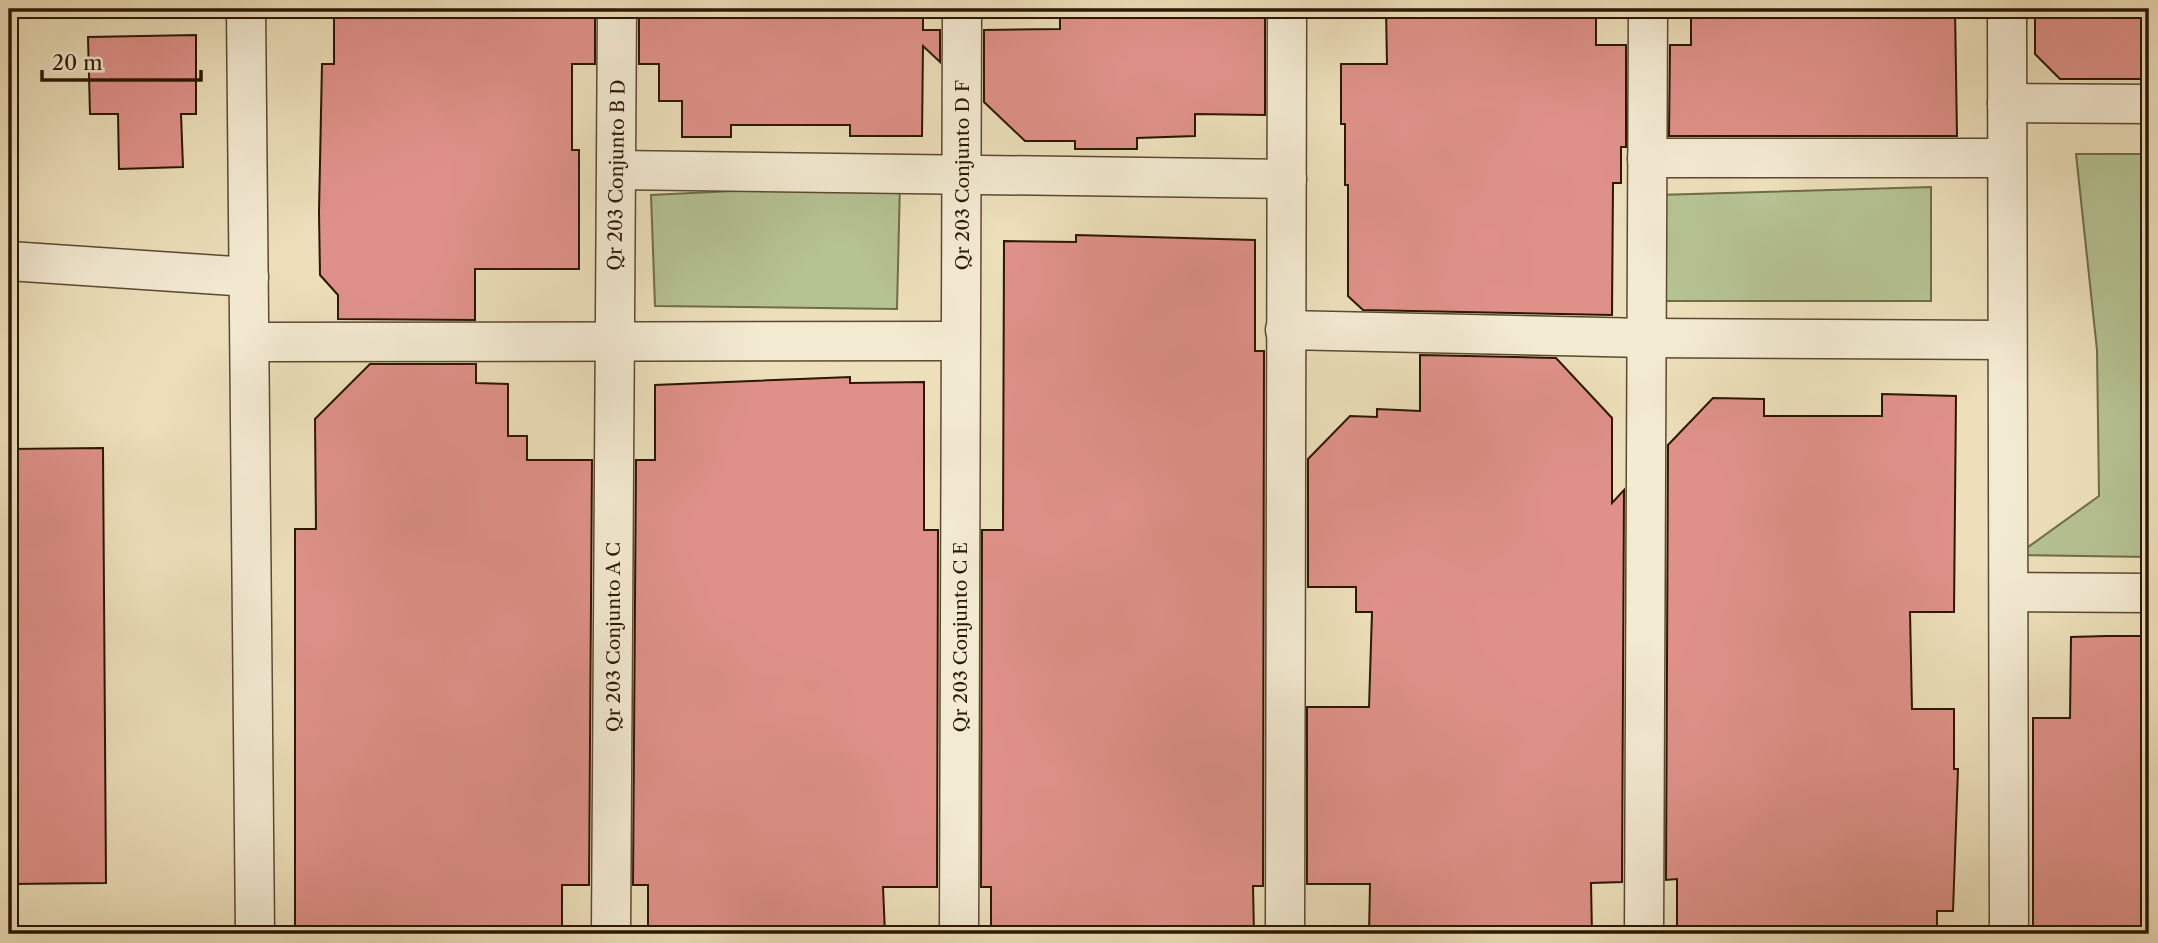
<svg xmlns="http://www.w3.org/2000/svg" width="2158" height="943" font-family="'Libre Caslon Text',serif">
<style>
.green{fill:#b5c292;stroke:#706c4a;stroke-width:2}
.building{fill:#df9189;stroke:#2c1703;stroke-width:2}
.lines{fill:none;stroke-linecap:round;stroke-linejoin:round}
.minor-casing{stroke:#5c4931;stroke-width:41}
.minor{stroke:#f3ead2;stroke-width:38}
.labels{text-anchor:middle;stroke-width:6;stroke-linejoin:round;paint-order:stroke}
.street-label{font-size:19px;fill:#2c1703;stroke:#f3ead2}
</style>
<rect width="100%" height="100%" fill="#ecdfba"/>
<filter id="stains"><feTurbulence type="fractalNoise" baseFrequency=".00286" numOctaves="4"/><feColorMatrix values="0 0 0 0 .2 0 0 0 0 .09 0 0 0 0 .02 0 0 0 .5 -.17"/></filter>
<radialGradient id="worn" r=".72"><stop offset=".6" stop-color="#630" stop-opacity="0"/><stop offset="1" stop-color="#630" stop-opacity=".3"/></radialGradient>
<g class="green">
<polygon points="2076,154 2149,154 2149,557 2017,555 2099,496 2097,350"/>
<polygon points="900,183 897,309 655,306 651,195"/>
<polygon points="1931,187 1931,301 1653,301 1657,195"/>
</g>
<g class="building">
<polygon points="334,9 595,9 595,64 572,64 572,150 579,150 579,269 475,269 475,320 338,319 338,295 320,275 319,212 322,64 334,64"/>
<polygon points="639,9 923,9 923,30 940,30 940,62 923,46 922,136 850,136 850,125 731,125 731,137 682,137 682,101 659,101 659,64 639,64"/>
<polygon points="1060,9 1265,9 1265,115 1195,114 1195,136 1137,138 1137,149 1075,149 1075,141 1025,141 984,102 984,30 1060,29"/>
<polygon points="1386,9 1596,9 1596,45 1626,45 1626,147 1621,147 1621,183 1613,183 1612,315 1363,310 1348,296 1348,185 1345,185 1345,124 1341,124 1341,64 1387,64"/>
<polygon points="1691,9 1955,9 1957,136 1669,136 1670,45 1691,45"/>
<polygon points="2035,9 2149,9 2149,79 2060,79 2035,54"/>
<polygon points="196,35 196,114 181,114 183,167 119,169 118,114 90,114 88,37"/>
<polygon points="1076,235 1255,240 1255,351 1264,351 1263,886 1253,886 1254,934 991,934 991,887 981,887 982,530 1003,530 1004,241 1076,242"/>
<polygon points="1420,355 1556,358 1612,418 1612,503 1624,490 1622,882 1591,883 1592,934 1369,934 1370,884 1307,884 1307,707 1369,707 1372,612 1356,612 1356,587 1308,587 1308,459 1350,416 1377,417 1377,409 1420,411"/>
<polygon points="370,364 476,364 476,383 508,384 508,436 527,436 527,460 592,460 589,885 562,885 562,934 295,934 295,529 316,529 315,419"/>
<polygon points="850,377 850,383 924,382 924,530 938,530 937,887 883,887 885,934 648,934 648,885 633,885 636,460 655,460 655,385"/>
<polygon points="1882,394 1956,396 1954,612 1910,612 1912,709 1954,709 1954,769 1958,769 1953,911 1937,911 1937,934 1677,934 1677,879 1666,880 1668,445 1713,398 1764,399 1764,416 1882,416"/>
<polygon points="103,448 106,883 9,884 9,449"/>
<polygon points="2107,636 2149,636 2149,934 2033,934 2033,718 2070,718 2071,637"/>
</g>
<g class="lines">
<g class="minor-casing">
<g id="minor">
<polyline points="246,9 255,934"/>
<polyline points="2007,9 2009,934"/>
<polyline points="2007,103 2149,104"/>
<polyline points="1647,158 2007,158"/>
<polyline points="617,170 1287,179"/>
<polyline points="9,261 249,277"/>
<polyline points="1285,330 1646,338 2007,340"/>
<polyline points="250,342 960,341"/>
<polyline points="2009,592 2149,593"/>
<polyline points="611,934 617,9"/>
<polyline points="959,934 962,9"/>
<polyline points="1285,934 1287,9"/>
<polyline points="1644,934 1648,9"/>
</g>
</g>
<use href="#minor" class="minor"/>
</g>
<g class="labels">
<g class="street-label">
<text transform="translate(616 175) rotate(-89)" y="7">Qr 203 Conjunto B D</text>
<text transform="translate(962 175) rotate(-90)" y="7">Qr 203 Conjunto D F</text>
<text transform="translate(613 637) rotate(-90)" y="7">Qr 203 Conjunto A C</text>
<text transform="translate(960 637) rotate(-90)" y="7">Qr 203 Conjunto C E</text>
</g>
</g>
<rect width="2158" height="943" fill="none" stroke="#ecdfba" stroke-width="35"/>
<rect x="10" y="10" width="2137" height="922" fill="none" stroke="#2c1703" stroke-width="3.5"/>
<rect x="18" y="18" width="2123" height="908" fill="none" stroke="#2c1703" stroke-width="2"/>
<path d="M42 70v10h159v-10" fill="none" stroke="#2c1703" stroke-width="3.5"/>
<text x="52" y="70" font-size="21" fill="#2c1703" stroke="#f3ead2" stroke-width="5" paint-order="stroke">20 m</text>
<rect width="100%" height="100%" filter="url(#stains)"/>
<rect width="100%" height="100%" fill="url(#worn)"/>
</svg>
